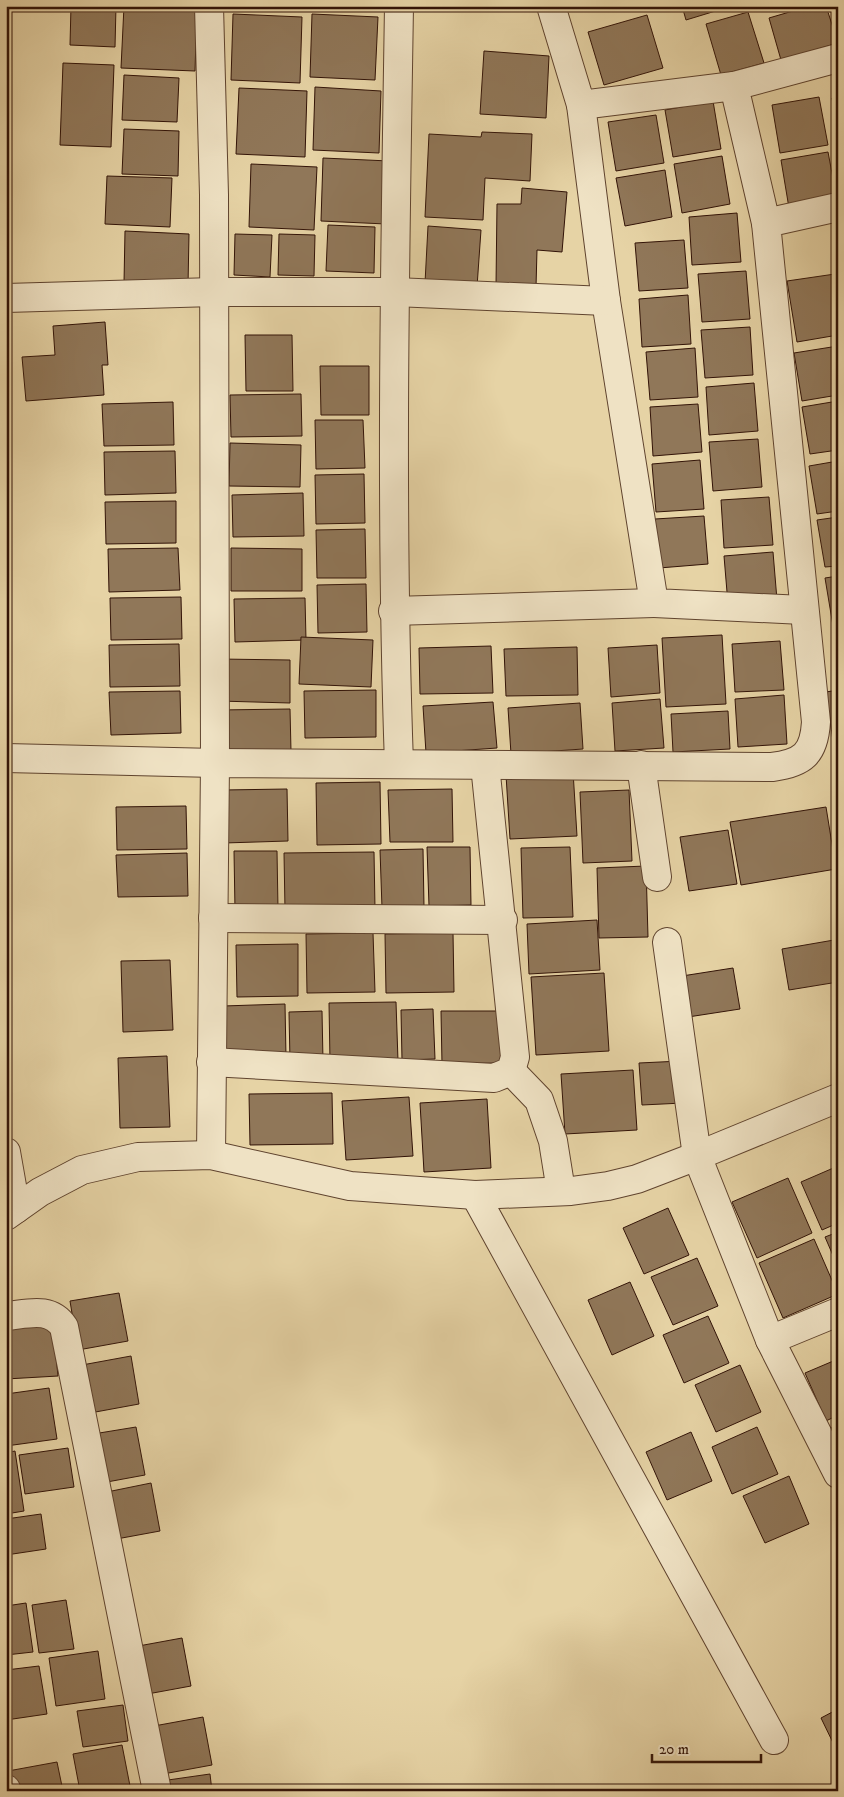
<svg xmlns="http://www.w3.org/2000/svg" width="844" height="1797" font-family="'IM FELL DW Pica',serif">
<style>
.building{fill:#907759;stroke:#321307}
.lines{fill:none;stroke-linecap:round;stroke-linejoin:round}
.minor-casing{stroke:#5f432e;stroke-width:30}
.minor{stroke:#efe2c4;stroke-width:28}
</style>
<rect width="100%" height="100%" fill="#e6d3a5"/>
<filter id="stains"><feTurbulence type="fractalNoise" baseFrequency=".004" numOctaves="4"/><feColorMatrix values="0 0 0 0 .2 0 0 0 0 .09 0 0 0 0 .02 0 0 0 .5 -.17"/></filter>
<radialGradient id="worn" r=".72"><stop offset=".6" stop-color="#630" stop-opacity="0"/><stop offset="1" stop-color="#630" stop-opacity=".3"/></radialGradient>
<g class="building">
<polygon points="71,6 116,6 115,47 70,45"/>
<polygon points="124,6 197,6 195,71 121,68"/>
<polygon points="682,6 732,6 686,20"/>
<polygon points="810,6 826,6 838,43 781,60 769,18"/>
<polygon points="748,12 764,63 721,75 706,24"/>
<polygon points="233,14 302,17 300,83 231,80"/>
<polygon points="312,14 378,17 375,80 310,77"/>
<polygon points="647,15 663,68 604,85 588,32"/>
<polygon points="484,51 549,56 546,118 480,114"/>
<polygon points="63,63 114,65 111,147 60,145"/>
<polygon points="124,75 179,78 177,122 122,120"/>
<polygon points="315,87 381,91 379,153 313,150"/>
<polygon points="239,88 307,91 305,157 236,154"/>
<polygon points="819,97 828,145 780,153 772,105"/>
<polygon points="838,97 838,132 832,98"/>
<polygon points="713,101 721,149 673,157 665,110"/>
<polygon points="656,115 664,163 616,171 608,122"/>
<polygon points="124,129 179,131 178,176 122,174"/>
<polygon points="482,132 532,134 530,181 485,178 483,220 425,217 429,134 481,137"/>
<polygon points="828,152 837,200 789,208 781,160"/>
<polygon points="722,156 730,204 682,213 674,164"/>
<polygon points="323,158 389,161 386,224 321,221"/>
<polygon points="251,164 317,167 314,230 249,227"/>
<polygon points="665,170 672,217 625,226 616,178"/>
<polygon points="107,176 172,178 170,227 105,224"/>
<polygon points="522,188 567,192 562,252 537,250 536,287 496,286 497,204 521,204"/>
<polygon points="737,213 741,262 692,265 689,217"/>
<polygon points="328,225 375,227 374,273 326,271"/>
<polygon points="428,226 481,230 477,287 425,283"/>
<polygon points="125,231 189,234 188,286 124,283"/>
<polygon points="235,234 272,235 270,277 234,275"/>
<polygon points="279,234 315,235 314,276 278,275"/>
<polygon points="684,240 688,288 639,291 635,243"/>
<polygon points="746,271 750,319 702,322 698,274"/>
<polygon points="835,274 838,292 838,335 797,342 787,281"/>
<polygon points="688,295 691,344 642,347 639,299"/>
<polygon points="105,322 108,365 102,365 104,395 26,401 22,357 55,355 53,326"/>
<polygon points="750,327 753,375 705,378 701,330"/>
<polygon points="245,335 292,335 293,391 246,391"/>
<polygon points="838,346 838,395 802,401 794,353"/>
<polygon points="695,348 698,397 650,400 646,352"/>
<polygon points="320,366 369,366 369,415 321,415"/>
<polygon points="754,383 758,431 709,435 706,387"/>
<polygon points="301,394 302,436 231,437 230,395"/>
<polygon points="838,401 838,450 810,454 802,407"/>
<polygon points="173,402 174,445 104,446 102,404"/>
<polygon points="698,404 702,452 653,456 650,407"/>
<polygon points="315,420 363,420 365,468 316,469"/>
<polygon points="758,439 762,487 713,491 709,442"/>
<polygon points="230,443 301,445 300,487 229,486"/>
<polygon points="175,451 176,493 105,495 104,452"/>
<polygon points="700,460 704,509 656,512 652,464"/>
<polygon points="838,461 838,511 817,514 809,466"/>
<polygon points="364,474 365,523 316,524 315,475"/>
<polygon points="303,493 304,536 233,537 232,495"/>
<polygon points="769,497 773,545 724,548 721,500"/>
<polygon points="176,501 176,543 106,544 105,502"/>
<polygon points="704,516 708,564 659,568 655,519"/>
<polygon points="838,517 838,566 825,567 817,520"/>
<polygon points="365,529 366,578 317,578 316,530"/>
<polygon points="178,548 180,590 109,592 108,549"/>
<polygon points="231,548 302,549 302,591 231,591"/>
<polygon points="773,552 777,600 728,604 724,556"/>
<polygon points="838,576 838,626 833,626 825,578"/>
<polygon points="366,584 367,632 318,633 317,585"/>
<polygon points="181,597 182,639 111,640 110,598"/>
<polygon points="305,598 306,640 235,642 234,599"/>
<polygon points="833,632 838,632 838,660"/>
<polygon points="722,635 726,704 666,707 662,638"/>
<polygon points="301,637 373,640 371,687 299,684"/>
<polygon points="780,641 784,690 735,692 732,644"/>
<polygon points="179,644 180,686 110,687 109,645"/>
<polygon points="657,645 660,693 611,697 608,648"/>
<polygon points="491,646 493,693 420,694 419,648"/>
<polygon points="577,647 578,695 506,696 504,649"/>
<polygon points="219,659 290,660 290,703 219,701"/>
<polygon points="376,690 376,737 305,738 304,691"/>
<polygon points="838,690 838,741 833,741 826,692"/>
<polygon points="180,691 181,733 111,735 109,692"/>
<polygon points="784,695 787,744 738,747 735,699"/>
<polygon points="660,699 664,748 615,751 612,703"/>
<polygon points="493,702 497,748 426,753 423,706"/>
<polygon points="580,703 583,749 511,754 508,708"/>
<polygon points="290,709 291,751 221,752 219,710"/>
<polygon points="728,711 730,749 673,752 671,714"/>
<polygon points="573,771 577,836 510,839 506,775"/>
<polygon points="380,782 381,844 317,845 316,783"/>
<polygon points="287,789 288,841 224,843 223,790"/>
<polygon points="452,789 453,842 390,842 388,790"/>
<polygon points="629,790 632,861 583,863 580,792"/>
<polygon points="186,806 187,849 117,850 116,807"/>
<polygon points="826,807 836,869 741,885 730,822"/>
<polygon points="728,830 737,884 689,891 680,837"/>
<polygon points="427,847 470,847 471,905 429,906"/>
<polygon points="570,847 573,917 523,918 521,848"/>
<polygon points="423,849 424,907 382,908 380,850"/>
<polygon points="234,851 277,851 278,909 235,910"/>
<polygon points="374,852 375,909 285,910 284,853"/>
<polygon points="187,853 188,896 118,897 116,855"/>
<polygon points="646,866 648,937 599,938 597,868"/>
<polygon points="597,920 600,970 529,974 527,924"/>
<polygon points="373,933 375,992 307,993 306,934"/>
<polygon points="453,933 454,992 386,993 385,934"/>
<polygon points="834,940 838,982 789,990 782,949"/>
<polygon points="298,944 298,996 237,997 236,945"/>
<polygon points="170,960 173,1030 123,1032 121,961"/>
<polygon points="733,968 740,1009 688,1017 682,976"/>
<polygon points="604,973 609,1051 536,1055 531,977"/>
<polygon points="396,1002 398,1061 330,1062 329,1003"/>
<polygon points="285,1004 286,1057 224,1058 223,1006"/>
<polygon points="433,1009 435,1059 402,1060 401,1010"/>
<polygon points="322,1011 323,1061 290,1061 289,1012"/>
<polygon points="441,1011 503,1011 504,1063 442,1064"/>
<polygon points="167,1056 170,1127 120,1128 118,1058"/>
<polygon points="681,1061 683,1103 642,1105 639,1063"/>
<polygon points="633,1070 637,1130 565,1134 561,1074"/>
<polygon points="332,1093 333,1144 250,1145 249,1094"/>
<polygon points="409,1097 413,1156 346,1160 342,1101"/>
<polygon points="487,1099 491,1168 424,1172 420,1103"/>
<polygon points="838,1166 838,1223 822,1230 801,1182"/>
<polygon points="788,1178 812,1233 757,1258 732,1202"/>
<polygon points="668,1208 689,1255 644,1274 623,1228"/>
<polygon points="838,1232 838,1267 825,1237"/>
<polygon points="814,1239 838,1294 783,1318 759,1263"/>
<polygon points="697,1258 718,1306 673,1325 651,1277"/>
<polygon points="630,1282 654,1336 612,1355 588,1300"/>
<polygon points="119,1293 128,1341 78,1350 70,1301"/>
<polygon points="708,1316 729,1363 684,1383 663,1335"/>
<polygon points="52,1318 58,1376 6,1379 6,1325"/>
<polygon points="131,1356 139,1404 90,1413 82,1365"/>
<polygon points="838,1359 838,1415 826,1421 805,1373"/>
<polygon points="740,1365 761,1412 716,1432 695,1385"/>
<polygon points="49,1388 57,1439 6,1446 6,1394"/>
<polygon points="838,1425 838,1449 829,1429"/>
<polygon points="136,1427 145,1475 96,1484 87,1435"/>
<polygon points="757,1427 778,1474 732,1494 712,1447"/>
<polygon points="691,1432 712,1481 667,1500 646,1452"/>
<polygon points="68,1448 74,1487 25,1494 19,1455"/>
<polygon points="15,1451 24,1511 6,1514 6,1453"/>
<polygon points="789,1476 809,1524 765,1543 743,1496"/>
<polygon points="151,1483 160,1531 111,1540 102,1493"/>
<polygon points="41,1514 46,1549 6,1555 6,1519"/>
<polygon points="66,1600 74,1649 39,1653 32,1605"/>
<polygon points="26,1603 33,1652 6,1655 6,1606"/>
<polygon points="182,1638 191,1686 142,1695 133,1647"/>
<polygon points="98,1651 105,1699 56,1706 49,1658"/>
<polygon points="39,1666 47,1714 6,1720 6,1670"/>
<polygon points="123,1705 128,1741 83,1747 77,1711"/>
<polygon points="838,1709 838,1753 821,1718"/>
<polygon points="203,1717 212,1765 163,1774 154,1726"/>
<polygon points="122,1745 131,1791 80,1791 73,1754"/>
<polygon points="57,1762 63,1791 12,1791 8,1771"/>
<polygon points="210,1774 212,1791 162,1791 161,1781"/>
</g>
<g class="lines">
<g class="minor-casing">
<g id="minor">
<polyline points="551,6 581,105 734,86"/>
<polyline points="581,105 606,301 654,603 803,610"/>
<polyline points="766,223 734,86 838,58"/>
<polyline points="6,298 214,292 395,292 606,301"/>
<polyline points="393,611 654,603"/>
<polyline points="6,758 215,763 214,195 209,6"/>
<path d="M399,764C390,511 395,259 399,6"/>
<polyline points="641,765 657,877"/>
<polyline points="213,918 503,920"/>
<polyline points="667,942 697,1156 770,1340 838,1474"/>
<polyline points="211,1062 494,1078 511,1071 515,1057 485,765"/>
<polyline points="511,1071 539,1100 553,1141 561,1191"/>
<polyline points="6,1152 16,1209"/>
<path d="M211,1155L215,763L772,767C803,763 814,754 816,722L766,223L838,207"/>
<polyline points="475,1195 774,1740"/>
<polyline points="6,1216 40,1192 82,1170 138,1157 211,1155 350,1186 475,1195 571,1191 608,1186 637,1179 697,1156 838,1098"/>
<path d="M6,1316C28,1314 50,1306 64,1327L157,1791"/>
<polyline points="770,1340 838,1312"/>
<polyline points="6,1789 6,1791"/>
</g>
</g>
<use href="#minor" class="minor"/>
</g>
<rect width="844" height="1797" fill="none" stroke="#e6d3a5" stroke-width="25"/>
<rect x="8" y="8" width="829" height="1782" fill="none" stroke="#321307" stroke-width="2.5"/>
<rect x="12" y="12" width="819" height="1772" fill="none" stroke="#321307"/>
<path d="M652 1754v8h109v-8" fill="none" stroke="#321307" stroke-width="2.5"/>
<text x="659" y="1754" font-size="15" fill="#321307" stroke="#efe2c4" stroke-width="4" paint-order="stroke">20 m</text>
<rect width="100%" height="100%" filter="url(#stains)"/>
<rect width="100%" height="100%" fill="url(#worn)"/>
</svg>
